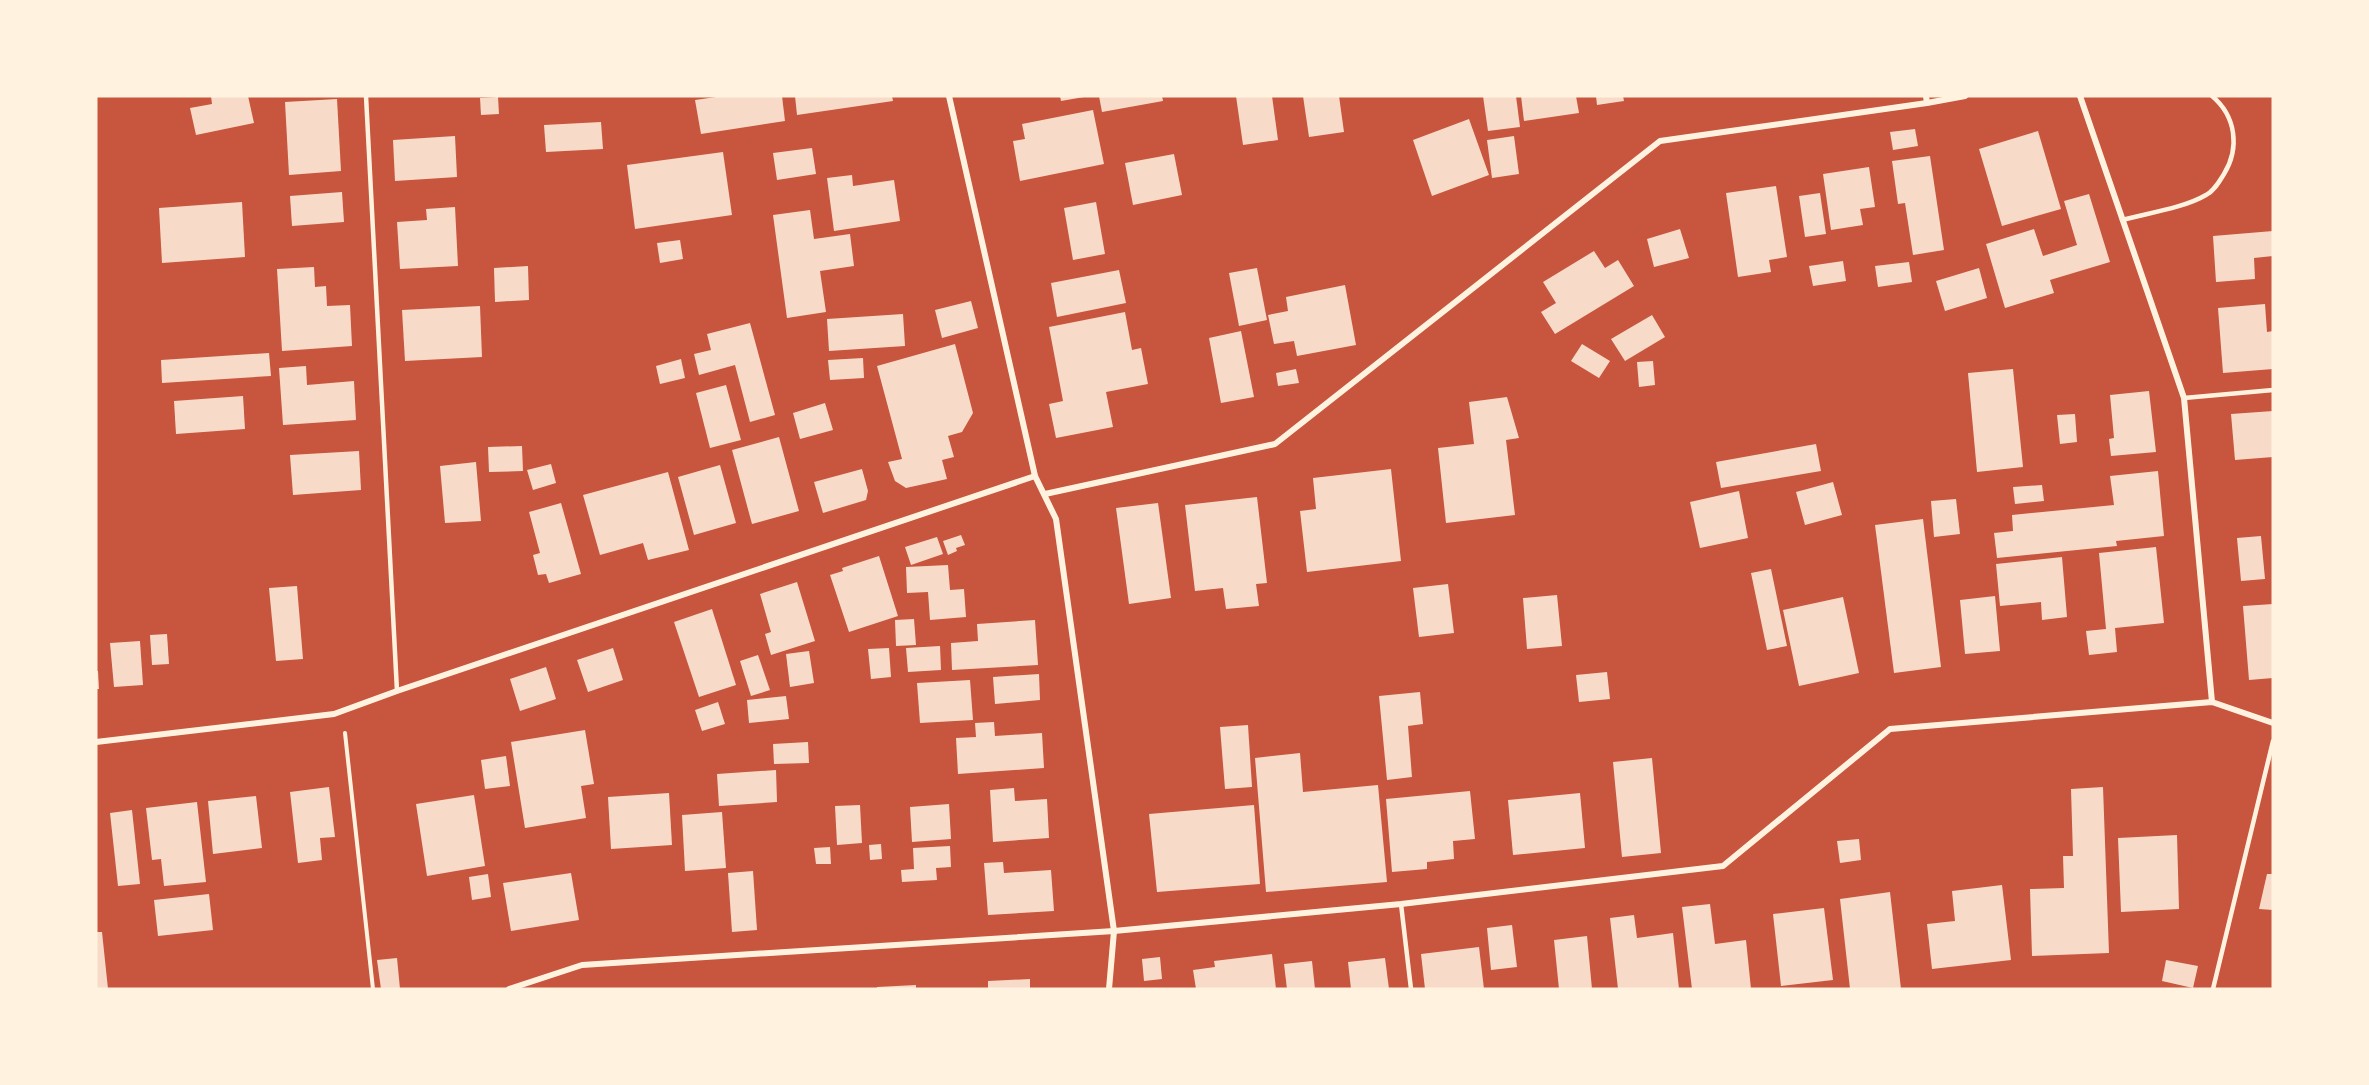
<svg xmlns="http://www.w3.org/2000/svg" width="2369" height="1085" font-family="'PT Serif',serif">
<style>
.building{fill:#f7dbc8}
.lines{fill:none;stroke-linecap:round;stroke-linejoin:round}
.path{stroke:#fff3e0;stroke-width:4}
.service{stroke:#fff3e0;stroke-width:4.5}
.minor{stroke:#fff3e0;stroke-width:6}
</style>
<rect width="100%" height="100%" fill="#c8553d"/>
<g class="building">
<polygon points="211,96 248,96 254,123 196,135 190,108 212,104"/>
<polygon points="723,96 782,96 785,121 701,134 695,100"/>
<polygon points="795,96 892,96 893,101 797,115"/>
<polygon points="1060,96 1084,96 1084,97 1061,101"/>
<polygon points="1099,96 1162,96 1163,101 1102,112"/>
<polygon points="1236,96 1272,96 1278,140 1243,145"/>
<polygon points="1303,96 1339,96 1344,132 1309,137"/>
<polygon points="1483,96 1516,96 1520,127 1488,131"/>
<polygon points="1521,96 1576,96 1579,113 1524,121"/>
<polygon points="1596,96 1623,96 1624,101 1597,105"/>
<polygon points="498,97 499,114 481,115 480,98"/>
<polygon points="337,99 341,171 289,175 285,102"/>
<polygon points="1093,110 1104,164 1020,181 1013,141 1025,139 1022,124"/>
<polygon points="1469,119 1489,175 1432,196 1413,140"/>
<polygon points="601,122 603,149 546,152 544,125"/>
<polygon points="1915,129 1918,146 1893,150 1890,132"/>
<polygon points="2038,131 2061,209 2002,226 1979,149"/>
<polygon points="455,136 457,177 395,181 393,140"/>
<polygon points="1514,136 1519,174 1492,178 1487,140"/>
<polygon points="812,148 816,174 777,180 773,153"/>
<polygon points="723,152 732,215 635,229 627,165"/>
<polygon points="1174,154 1182,195 1133,205 1125,163"/>
<polygon points="1930,156 1944,250 1913,255 1905,203 1898,204 1892,161"/>
<polygon points="1869,167 1875,207 1860,209 1863,225 1831,230 1823,174"/>
<polygon points="852,175 853,186 894,180 900,221 834,231 827,178"/>
<polygon points="1776,186 1787,257 1769,260 1771,272 1738,277 1726,193"/>
<polygon points="342,192 344,222 292,226 290,196"/>
<polygon points="1820,193 1826,234 1805,237 1799,196"/>
<polygon points="2089,194 2110,262 2050,280 2054,293 2005,308 1986,244 2034,229 2043,256 2077,245 2064,201"/>
<polygon points="242,202 245,257 162,263 159,208"/>
<polygon points="1096,202 1105,254 1073,260 1064,208"/>
<polygon points="455,207 458,266 400,269 397,222 427,220 426,209"/>
<polygon points="810,210 814,239 850,234 854,266 820,271 826,312 787,318 773,215"/>
<polygon points="1680,229 1689,258 1654,267 1647,239"/>
<polygon points="2273,231 2273,256 2254,258 2255,279 2216,282 2213,236"/>
<polygon points="680,240 683,259 660,263 657,243"/>
<polygon points="1594,251 1605,268 1618,260 1634,286 1555,334 1541,312 1556,303 1543,282"/>
<polygon points="1843,261 1846,281 1813,286 1809,266"/>
<polygon points="1909,262 1912,282 1878,287 1875,266"/>
<polygon points="528,266 529,300 495,302 494,268"/>
<polygon points="314,267 315,287 326,286 327,306 350,305 352,346 282,351 277,269"/>
<polygon points="1257,268 1267,320 1239,326 1229,273"/>
<polygon points="1979,268 1987,298 1945,311 1936,281"/>
<polygon points="1119,270 1126,303 1057,317 1051,283"/>
<polygon points="1345,285 1356,345 1297,356 1294,341 1274,344 1268,315 1288,311 1286,297"/>
<polygon points="971,301 978,328 942,338 935,310"/>
<polygon points="2265,304 2267,332 2273,331 2273,369 2223,373 2218,308"/>
<polygon points="480,306 482,357 405,361 402,310"/>
<polygon points="1125,312 1132,350 1141,348 1148,384 1106,392 1113,427 1056,438 1049,404 1063,401 1049,327"/>
<polygon points="903,314 905,346 829,351 827,319"/>
<polygon points="1652,315 1665,337 1625,361 1611,339"/>
<polygon points="750,323 775,415 750,422 735,365 699,375 694,354 711,350 707,334"/>
<polygon points="1241,331 1254,397 1221,403 1209,338"/>
<polygon points="955,344 973,413 962,432 948,436 954,457 942,460 947,479 906,488 895,481 888,462 902,459 877,366"/>
<polygon points="1582,344 1610,361 1599,378 1571,361"/>
<polygon points="269,353 271,376 162,383 161,360"/>
<polygon points="863,358 864,378 830,380 828,360"/>
<polygon points="681,359 685,378 660,384 656,366"/>
<polygon points="1653,361 1655,385 1639,387 1637,362"/>
<polygon points="306,366 307,385 354,381 356,420 283,425 279,368"/>
<polygon points="1296,369 1299,383 1278,386 1276,373"/>
<polygon points="2013,369 2023,467 1977,472 1968,373"/>
<polygon points="726,385 741,440 710,448 696,393"/>
<polygon points="2149,391 2156,452 2111,456 2109,439 2114,438 2110,395"/>
<polygon points="243,396 245,429 176,434 174,401"/>
<polygon points="1507,397 1519,438 1506,440 1515,515 1446,523 1438,448 1474,444 1469,402"/>
<polygon points="825,403 833,430 800,439 793,413"/>
<polygon points="2273,411 2273,457 2235,460 2231,414"/>
<polygon points="2075,414 2077,442 2060,444 2057,415"/>
<polygon points="779,437 799,511 752,524 732,450"/>
<polygon points="1816,444 1821,471 1721,488 1716,462"/>
<polygon points="522,446 523,471 489,472 488,447"/>
<polygon points="359,451 361,490 293,495 290,455"/>
<polygon points="476,462 481,521 445,523 440,466"/>
<polygon points="551,464 556,483 533,490 527,470"/>
<polygon points="720,465 736,523 694,535 678,477"/>
<polygon points="862,469 868,491 866,500 823,513 814,482"/>
<polygon points="1391,469 1401,561 1307,572 1300,511 1316,509 1313,478"/>
<polygon points="2158,471 2164,536 2116,541 2117,546 1997,558 1994,533 2013,531 2012,515 2114,505 2110,476"/>
<polygon points="668,472 689,550 648,560 643,543 600,555 583,495"/>
<polygon points="1833,482 1842,515 1805,525 1796,492"/>
<polygon points="2042,485 2044,501 2015,504 2013,487"/>
<polygon points="1739,491 1748,538 1700,548 1690,502"/>
<polygon points="1257,497 1267,583 1256,584 1259,606 1226,609 1223,588 1195,591 1185,505"/>
<polygon points="1956,499 1960,534 1934,537 1931,501"/>
<polygon points="561,503 581,574 549,583 546,574 538,575 533,555 540,553 529,512"/>
<polygon points="1158,503 1171,598 1129,604 1116,508"/>
<polygon points="1923,519 1941,667 1894,673 1875,525"/>
<polygon points="961,535 965,545 956,548 957,551 948,555 943,541"/>
<polygon points="2261,536 2265,579 2241,581 2237,538"/>
<polygon points="937,537 943,554 911,565 905,547"/>
<polygon points="2156,547 2164,623 2115,628 2117,652 2089,655 2086,631 2106,629 2099,553"/>
<polygon points="879,556 898,616 849,632 830,575 843,571 842,568"/>
<polygon points="2062,557 2067,617 2042,620 2041,602 2000,606 1996,564"/>
<polygon points="948,565 950,590 964,589 966,617 930,620 928,592 907,593 906,567"/>
<polygon points="1771,569 1787,646 1767,650 1751,573"/>
<polygon points="797,582 815,641 771,655 765,634 771,632 760,594"/>
<polygon points="1448,584 1454,633 1419,637 1413,588"/>
<polygon points="297,586 303,659 276,661 269,588"/>
<polygon points="1557,595 1562,646 1527,649 1523,598"/>
<polygon points="1995,596 2000,651 1965,654 1960,600"/>
<polygon points="1843,597 1859,673 1799,686 1783,610"/>
<polygon points="2273,604 2273,678 2249,680 2243,606"/>
<polygon points="712,609 736,685 699,697 674,622"/>
<polygon points="914,619 916,645 896,646 895,620"/>
<polygon points="1035,620 1038,665 952,670 951,643 978,641 977,624"/>
<polygon points="167,634 169,664 152,665 150,635"/>
<polygon points="140,641 143,685 114,687 110,643"/>
<polygon points="940,646 941,670 908,672 906,648"/>
<polygon points="613,648 623,680 588,692 577,660"/>
<polygon points="889,648 891,677 871,679 868,649"/>
<polygon points="809,651 814,683 790,687 786,654"/>
<polygon points="758,655 770,690 751,696 740,661"/>
<polygon points="546,667 556,699 520,711 510,679"/>
<polygon points="96,671 98,671 99,689 96,689"/>
<polygon points="1607,672 1610,699 1579,702 1576,675"/>
<polygon points="1039,674 1040,700 995,704 993,677"/>
<polygon points="970,680 973,720 920,723 917,683"/>
<polygon points="1420,692 1423,724 1408,726 1412,777 1387,780 1379,696"/>
<polygon points="786,696 789,719 749,723 747,700"/>
<polygon points="718,702 725,724 702,731 695,710"/>
<polygon points="994,722 995,736 1042,733 1044,768 958,774 956,738 976,737 975,723"/>
<polygon points="1248,725 1252,787 1225,789 1220,727"/>
<polygon points="585,730 594,784 581,786 586,818 525,828 511,742"/>
<polygon points="808,742 809,763 774,764 773,744"/>
<polygon points="1300,753 1303,792 1378,785 1387,882 1266,892 1255,758"/>
<polygon points="506,756 510,786 485,789 481,760"/>
<polygon points="1652,758 1661,853 1622,857 1613,762"/>
<polygon points="776,770 777,802 719,806 717,774"/>
<polygon points="329,787 335,837 320,838 322,860 298,863 290,792"/>
<polygon points="2103,787 2109,953 2032,956 2030,889 2064,888 2063,856 2073,856 2071,789"/>
<polygon points="1014,788 1015,801 1047,799 1049,838 993,842 990,790"/>
<polygon points="1470,791 1475,839 1453,841 1454,859 1427,862 1427,869 1392,872 1386,799"/>
<polygon points="669,793 672,845 611,849 608,797"/>
<polygon points="1580,793 1585,848 1513,855 1508,800"/>
<polygon points="474,795 485,866 427,876 416,804"/>
<polygon points="256,796 262,848 213,854 208,801"/>
<polygon points="197,802 206,882 164,886 161,859 152,860 146,808"/>
<polygon points="949,804 951,839 912,842 910,807"/>
<polygon points="860,805 862,843 837,845 835,806"/>
<polygon points="1254,805 1260,884 1157,892 1149,814"/>
<polygon points="132,810 140,884 118,886 110,813"/>
<polygon points="722,812 726,868 685,871 682,815"/>
<polygon points="2177,835 2179,909 2121,912 2118,838"/>
<polygon points="1859,839 1861,860 1840,863 1837,841"/>
<polygon points="881,844 882,859 870,860 869,845"/>
<polygon points="950,846 951,867 936,868 937,880 902,882 901,870 914,869 913,848"/>
<polygon points="830,847 831,864 816,864 814,848"/>
<polygon points="1003,862 1004,873 1051,870 1054,911 988,915 984,863"/>
<polygon points="753,871 757,930 732,932 728,873"/>
<polygon points="571,873 579,920 511,931 503,883"/>
<polygon points="488,874 491,897 472,900 469,877"/>
<polygon points="2267,874 2273,874 2273,910 2259,909"/>
<polygon points="2002,885 2011,960 1932,969 1927,924 1955,921 1952,891"/>
<polygon points="1890,892 1901,989 1850,989 1840,899"/>
<polygon points="209,894 213,930 158,936 154,900"/>
<polygon points="1710,904 1715,944 1746,940 1751,989 1692,989 1682,907"/>
<polygon points="1824,908 1833,980 1781,986 1773,914"/>
<polygon points="1634,915 1637,938 1673,933 1679,989 1618,989 1610,918"/>
<polygon points="1512,925 1517,967 1491,970 1487,928"/>
<polygon points="96,932 102,932 108,989 96,989"/>
<polygon points="1587,936 1592,989 1559,989 1554,940"/>
<polygon points="1479,947 1484,989 1425,989 1421,954"/>
<polygon points="1272,954 1276,989 1196,989 1193,970 1215,967 1214,961"/>
<polygon points="1160,957 1162,979 1144,981 1142,959"/>
<polygon points="397,958 400,989 381,989 377,960"/>
<polygon points="1385,958 1389,989 1351,989 1348,962"/>
<polygon points="2166,960 2198,966 2193,988 2162,981"/>
<polygon points="1312,961 1315,989 1287,989 1284,964"/>
<polygon points="1030,979 1030,989 988,989 988,981"/>
<polygon points="916,985 916,989 877,989 877,987"/>
</g>
<g class="lines">
<polyline class="path" points="345,733 373,989"/>
<g class="service">
<polyline points="366,96 397,691"/>
<path d="M2122,220C2148,213 2184,208 2206,195C2214,191 2219,182 2224,174C2240,148 2236,116 2212,96"/>
<polyline points="2184,398 2273,390"/>
<polyline points="1401,904 1411,989"/>
<polyline points="2213,989 2273,741"/>
</g>
<g class="minor">
<polyline points="949,96 1035,476 1056,519 1114,931 1109,989"/>
<polyline points="2080,96 2184,398 2212,702"/>
<polyline points="1927,103 1965,96"/>
<polyline points="1045,494 1275,444 1660,141 1927,103 1926,96"/>
<polyline points="96,742 334,714 397,691 1035,476"/>
<polyline points="509,989 582,965 1114,931 1401,904 1723,866 1890,729 2212,702 2273,723"/>
</g>
</g>
<rect width="2369" height="1085" fill="none" stroke="#fff3e0" stroke-width="195"/>
</svg>
